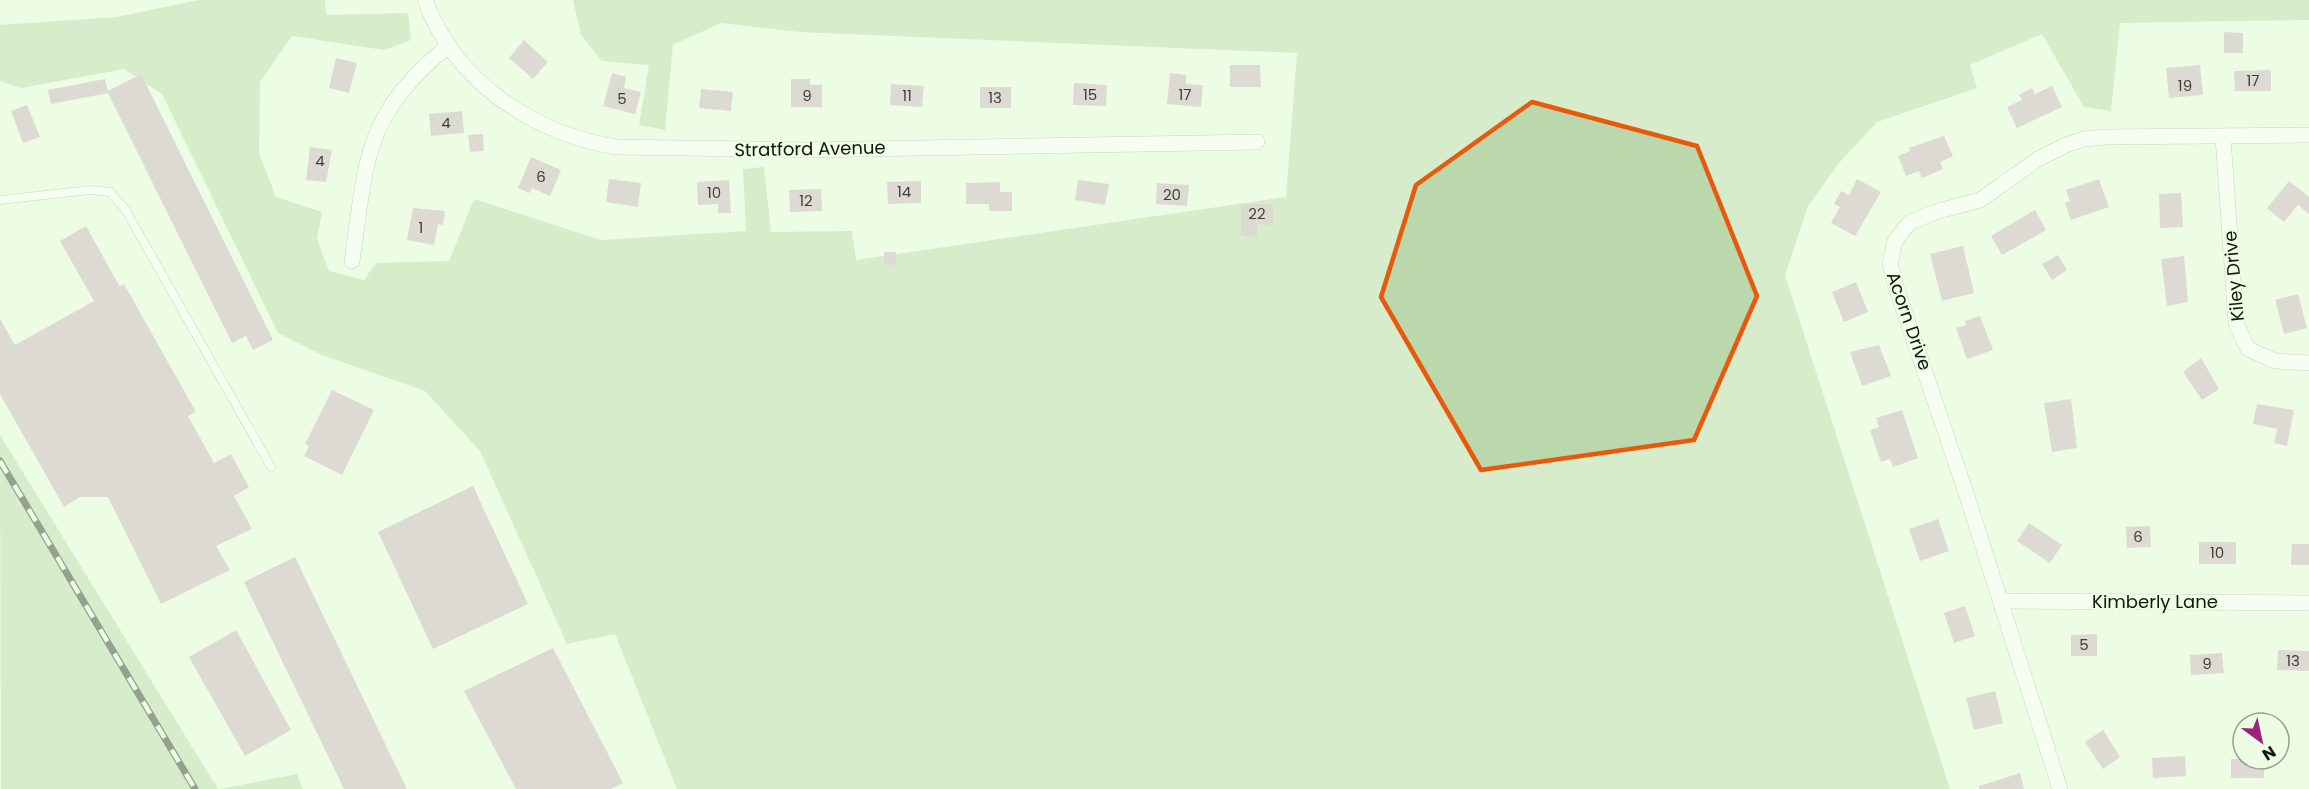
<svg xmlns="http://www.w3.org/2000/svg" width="2309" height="789" font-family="Poppins,sans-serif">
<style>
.green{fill:#bbd7ac}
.building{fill:#cab0bf}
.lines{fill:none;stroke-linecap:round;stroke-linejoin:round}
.lane-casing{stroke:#98a790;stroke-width:9}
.street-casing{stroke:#98a790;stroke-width:16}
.lane{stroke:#fff;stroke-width:8}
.street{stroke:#fff;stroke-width:15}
.rail-casing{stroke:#2b3127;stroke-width:7}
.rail{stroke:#edfde4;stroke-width:4.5;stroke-dasharray:14;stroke-linecap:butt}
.marked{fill:none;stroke:#e8590c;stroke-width:4.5;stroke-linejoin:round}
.labels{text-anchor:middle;stroke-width:4.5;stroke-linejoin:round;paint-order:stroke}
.number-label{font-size:15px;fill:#3f3c3a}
.street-label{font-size:18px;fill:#11160e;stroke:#edfde4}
</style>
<rect width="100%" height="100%" fill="#edfde4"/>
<g class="green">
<polygon points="199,0 325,0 326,15 408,13 411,40 384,50 292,36 260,82 259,153 276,197 322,212 317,239 329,271 364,280 376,263 449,261 474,199 601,240 746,231 743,169 764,167 771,232 852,231 856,260 1286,197 1297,53 799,32 721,23 673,45 665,130 639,125 649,65 602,61 581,35 573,0 2309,0 2309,20 2120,23 2111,111 2084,107 2042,34 1970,65 1977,88 1877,122 1839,163 1808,206 1785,275 1950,789 677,789 615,634 567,644 480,451 425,391 322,355 278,333 162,94 124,69 21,88 0,81 0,25 116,17"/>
<polygon points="0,435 218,789 219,789 1,789"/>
<polygon points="297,774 303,789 219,789"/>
</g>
<g class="building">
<polygon points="2224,32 2243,33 2243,53 2224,53"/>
<polygon points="524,40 548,62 533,79 509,58"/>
<polygon points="336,58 357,63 349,93 329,88"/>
<polygon points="1230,65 1260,65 1261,87 1230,87"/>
<polygon points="2200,65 2203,95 2169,98 2166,68"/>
<polygon points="2271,70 2271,91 2235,91 2234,71"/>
<polygon points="612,73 626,77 624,88 641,92 635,114 603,106"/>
<polygon points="1170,73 1186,75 1186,84 1203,85 1201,107 1167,104"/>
<polygon points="141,74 273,340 253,350 246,336 232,343 108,93 51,104 48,90 105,79 108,91"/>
<polygon points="791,79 810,79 810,85 822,85 822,107 791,107"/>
<polygon points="1074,83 1107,85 1106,106 1073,105"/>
<polygon points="891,84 924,86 922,107 890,105"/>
<polygon points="2052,86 2062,107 2017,128 2007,107 2022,100 2019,95 2032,88 2035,94"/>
<rect x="980" y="87" width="31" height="21"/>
<polygon points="701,89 733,92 731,111 699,108"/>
<polygon points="27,105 40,137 23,143 11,111"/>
<polygon points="462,111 464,133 431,136 429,114"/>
<polygon points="483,134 484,151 470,152 468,135"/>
<polygon points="1944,136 1953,156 1940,162 1943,169 1922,178 1919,171 1906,176 1898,156 1910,151 1909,148"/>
<polygon points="310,147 332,150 326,182 306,180"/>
<polygon points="531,157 561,170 550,196 532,188 530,193 518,188"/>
<polygon points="609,179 641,183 638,207 606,202"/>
<polygon points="1857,179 1881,192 1855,236 1831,223 1840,207 1834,204 1841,191 1849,195"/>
<polygon points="2099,179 2109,207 2071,220 2065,203 2070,201 2066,190"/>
<polygon points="729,180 731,213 718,213 718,204 698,205 697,182"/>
<polygon points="1078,180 1109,184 1105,205 1075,200"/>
<polygon points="921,181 921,203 888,204 887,182"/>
<polygon points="2289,181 2309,197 2309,214 2298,205 2284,222 2267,208"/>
<polygon points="1000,182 1000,192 1012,192 1012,211 989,211 989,204 966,204 966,183"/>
<polygon points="1157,183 1189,185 1187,206 1156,204"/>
<polygon points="821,189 822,211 790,212 789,190"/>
<polygon points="2181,193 2183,227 2160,228 2159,194"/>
<polygon points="1241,204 1273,204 1273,225 1257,224 1257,237 1241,236"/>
<polygon points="413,208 445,211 443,225 438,224 434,245 407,240"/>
<polygon points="2035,210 2046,230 2002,255 1991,236"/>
<polygon points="86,226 120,287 124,284 196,412 188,416 214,463 231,454 249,487 234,496 252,529 216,546 230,570 161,604 108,497 80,497 64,507 0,394 0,319 15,345 94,301 60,241"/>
<polygon points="1963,246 1974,293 1942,301 1930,254"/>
<polygon points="884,252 896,252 896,265 884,264"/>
<polygon points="2058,255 2067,270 2052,280 2042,264"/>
<polygon points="2184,256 2188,302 2167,306 2161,259"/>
<polygon points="1856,282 1868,312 1844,322 1832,292"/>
<polygon points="2298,294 2307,328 2284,334 2275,300"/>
<polygon points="1980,316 1993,350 1967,359 1956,328 1966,325 1965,321"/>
<polygon points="1879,345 1891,376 1862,386 1850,352"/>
<polygon points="2201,358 2219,389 2202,400 2183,372"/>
<polygon points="332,390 374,410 342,475 304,456 309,446 305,444"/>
<polygon points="2071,399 2077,448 2052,452 2044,403"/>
<polygon points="2257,404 2294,410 2287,446 2274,443 2277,429 2253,424"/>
<polygon points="1902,410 1918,458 1893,467 1890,459 1881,462 1870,430 1879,427 1876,418"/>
<polygon points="473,486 528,604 433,649 378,532"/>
<polygon points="1938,519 1949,551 1920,561 1909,529"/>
<polygon points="2029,523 2062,545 2050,563 2017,541"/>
<polygon points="2150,526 2151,547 2127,548 2126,527"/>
<rect x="2199" y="542" width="37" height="22"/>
<polygon points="2292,544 2309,544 2309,565 2291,565"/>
<polygon points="295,557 407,789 344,789 244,582"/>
<polygon points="1965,606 1975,636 1954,643 1944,613"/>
<polygon points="236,630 291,730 245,756 189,657"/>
<polygon points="2097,634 2097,656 2071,656 2071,635"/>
<polygon points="553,648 623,783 611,789 516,789 464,691"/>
<polygon points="2278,650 2309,651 2309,671 2277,670"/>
<polygon points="2222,653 2224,673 2191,675 2190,655"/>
<polygon points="1995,691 2003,723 1974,730 1966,698"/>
<polygon points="2103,730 2120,757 2103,769 2085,742"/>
<polygon points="2185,756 2186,776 2153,778 2152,758"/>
<rect x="2231" y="759" width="33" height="19"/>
<polygon points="2020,773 2024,789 1979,789 1979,786"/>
</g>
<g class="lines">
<g class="lane-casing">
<polyline id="lane" points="0,200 90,190 110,192 125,209 271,467"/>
</g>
<g class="street-casing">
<g id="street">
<path d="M425,0C455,82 533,133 616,147L806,150L1257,142"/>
<polyline points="2223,137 2236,323 2248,349 2275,361 2309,363"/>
<path d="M352,261C367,158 363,116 448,46"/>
<polyline points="2002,601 2309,603"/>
<polyline points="2060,789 1966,493 1896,287 1890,263 1895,241 1909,223 1935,212 1980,200 2038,159 2066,145 2084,139 2105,137 2309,135"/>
</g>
</g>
<use href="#lane" class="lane"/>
<use href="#street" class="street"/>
<g class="rail-casing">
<polyline id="rail" points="0,461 195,789"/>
</g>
<use href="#rail" class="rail"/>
</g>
<path d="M0 0H2309V789H0ZM1532,102L1697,146L1757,296L1694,440L1481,470L1381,297L1416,185Z" fill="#edfde4" fill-opacity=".55" fill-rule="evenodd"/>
<path class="marked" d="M1532,102L1697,146L1757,296L1694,440L1481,470L1381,297L1416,185Z"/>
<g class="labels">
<g class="number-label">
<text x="2253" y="86">17</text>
<text x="2185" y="91">19</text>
<text x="1090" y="100">15</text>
<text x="1185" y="100">17</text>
<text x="807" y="101">9</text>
<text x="907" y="101">11</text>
<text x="995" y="103">13</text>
<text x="622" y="104">5</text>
<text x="446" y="128">4</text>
<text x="320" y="166">4</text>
<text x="541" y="182">6</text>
<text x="904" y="197">14</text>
<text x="714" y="198">10</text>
<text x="1172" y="200">20</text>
<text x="806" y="206">12</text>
<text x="1257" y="219">22</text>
<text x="421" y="233">1</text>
<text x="2138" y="542">6</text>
<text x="2217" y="558">10</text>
<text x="2084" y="650">5</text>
<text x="2293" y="666">13</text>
<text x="2207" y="669">9</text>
</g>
<g class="street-label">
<text transform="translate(810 149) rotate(-1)" y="6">Stratford Avenue</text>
<text transform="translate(2234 276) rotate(-95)" y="6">Kiley Drive</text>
<text transform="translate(1909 321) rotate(71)" y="6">Acorn Drive</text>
<text x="2155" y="608">Kimberly Lane</text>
</g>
</g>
<g transform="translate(2261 741) rotate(147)"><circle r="28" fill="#edfde4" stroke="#95a18e" stroke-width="1.5"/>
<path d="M0-4.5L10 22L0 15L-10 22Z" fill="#9d2279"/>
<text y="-9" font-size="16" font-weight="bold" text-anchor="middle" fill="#11160e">N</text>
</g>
</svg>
